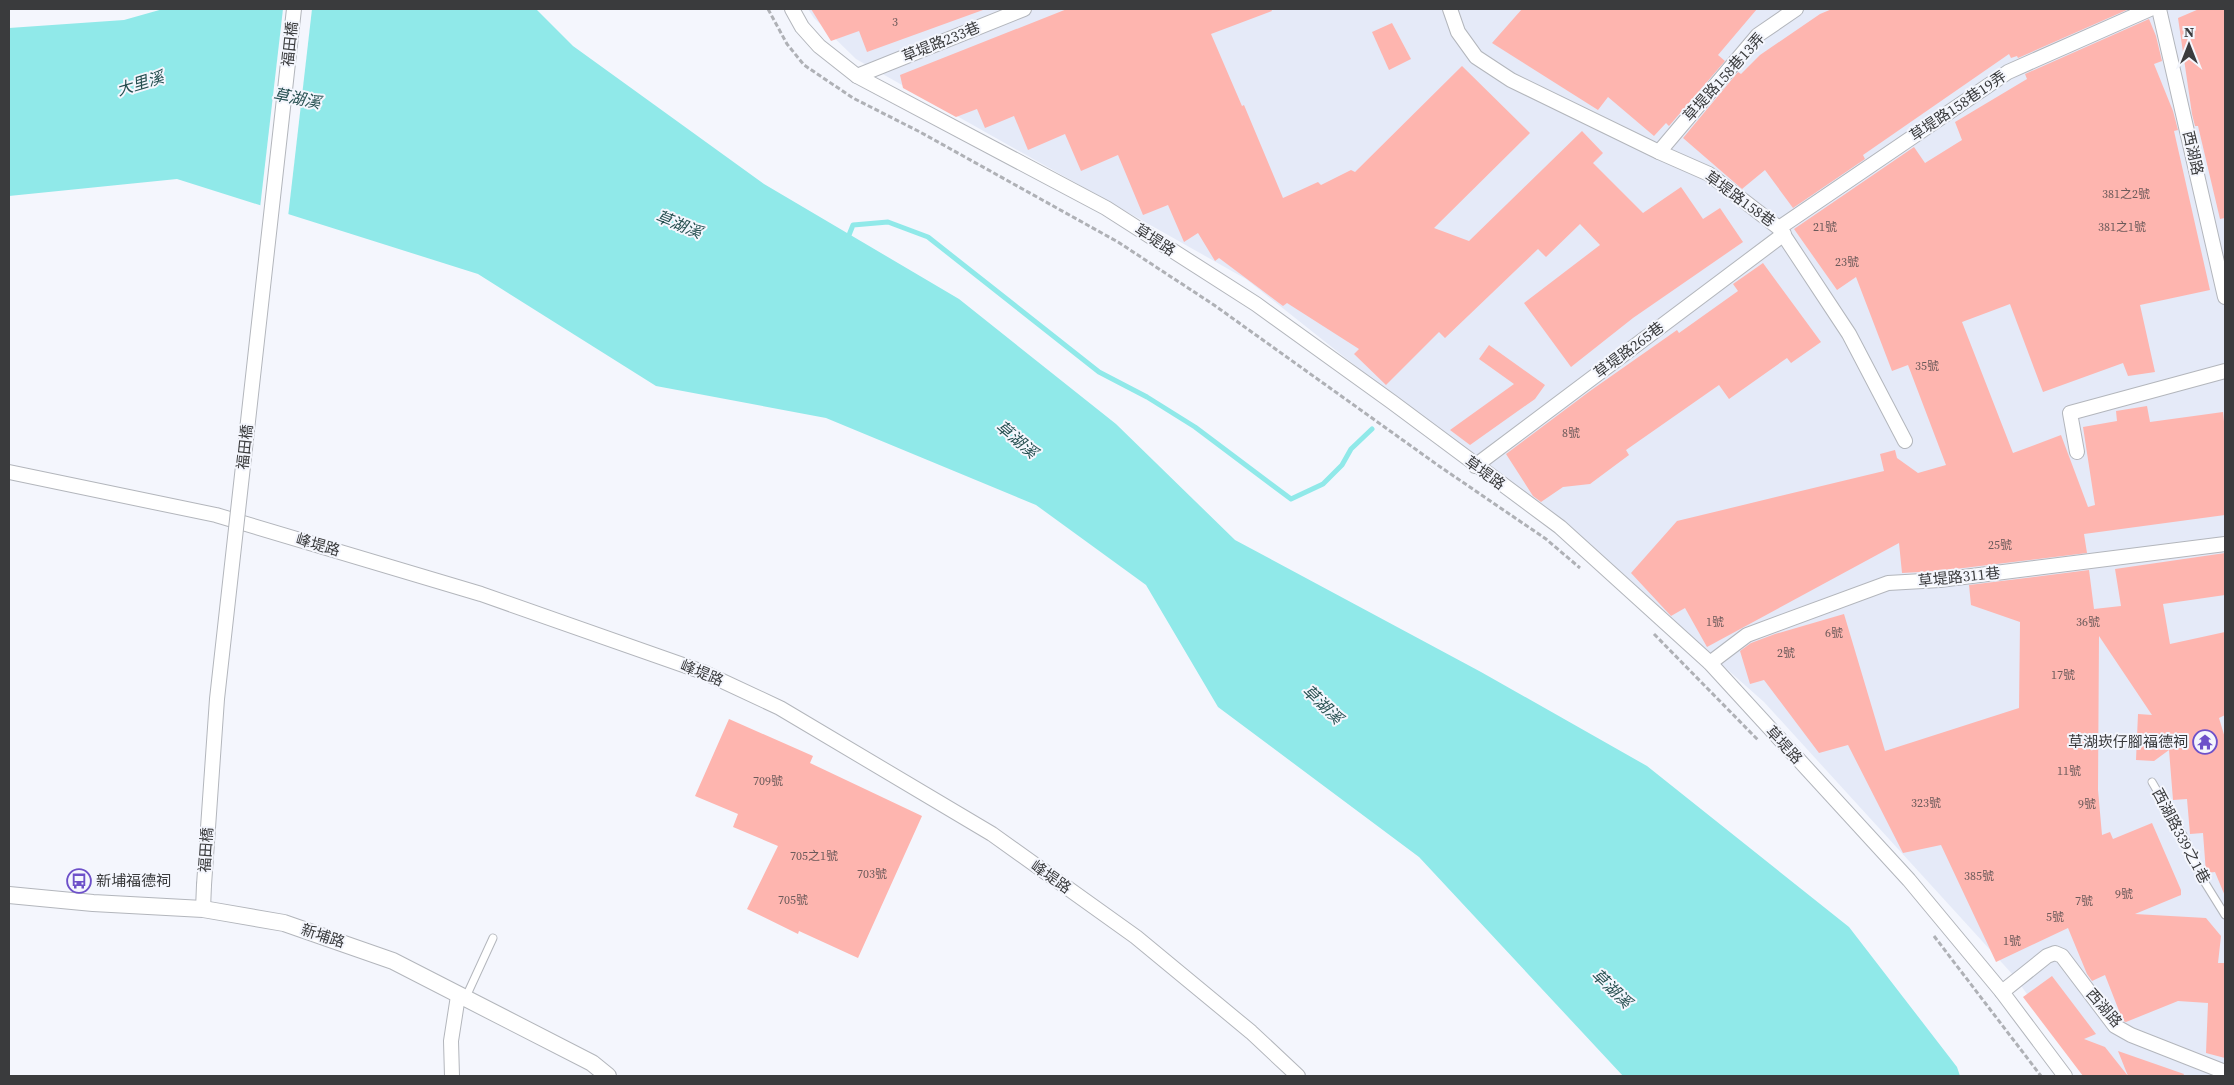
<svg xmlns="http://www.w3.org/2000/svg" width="2234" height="1085" font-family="'Source Serif 4','Noto Sans TC',serif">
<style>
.built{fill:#e5eaf8}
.water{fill:#90e9e9}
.pier{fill:#f4f6fd}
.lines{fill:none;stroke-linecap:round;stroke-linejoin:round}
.stream{stroke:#90e9e9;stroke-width:5}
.building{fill:#feb5af}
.service-casing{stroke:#b3b6bc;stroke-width:9}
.minor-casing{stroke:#b3b6bc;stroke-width:16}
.tertiary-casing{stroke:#b3b6bc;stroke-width:18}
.path{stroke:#afb1b6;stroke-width:3;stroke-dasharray:5 2.5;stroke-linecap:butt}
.service{stroke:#fff;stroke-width:7}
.minor{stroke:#fff;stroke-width:14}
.tertiary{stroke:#fff;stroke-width:16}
.minor-bridge-casing{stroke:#b3b6bc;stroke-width:16;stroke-linecap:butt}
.minor-bridge{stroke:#fff;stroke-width:14}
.labels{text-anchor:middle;stroke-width:4;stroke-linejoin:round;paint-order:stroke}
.number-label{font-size:12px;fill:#6b5a5a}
.street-label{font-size:15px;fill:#3a3b3d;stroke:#f4f6fd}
.poi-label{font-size:15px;fill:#3a3b3d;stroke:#f4f6fd;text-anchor:end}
.water-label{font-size:16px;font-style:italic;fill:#264f50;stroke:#f4f6fd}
</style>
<rect width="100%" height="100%" fill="#f4f6fd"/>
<polygon class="built" points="808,9 2225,9 2225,1076 2086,1076 2014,976 1764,702 1564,525 1406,406 1246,279 856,59 814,18"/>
<polygon class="water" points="163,9 536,9 573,46 764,184 959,299 1116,424 1235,540 1481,672 1647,766 1849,927 1957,1067 1960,1076 1623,1076 1419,857 1218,707 1146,585 1036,505 826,418 656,386 478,274 177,179 9,196 9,28 124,20"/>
<polygon class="pier" points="283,9 312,9 288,217 260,208"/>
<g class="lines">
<polyline class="stream" points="847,240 853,225 888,222 928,237 1099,372 1147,397 1195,427 1291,499 1323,484 1342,465 1351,449 1372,429"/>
</g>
<g class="building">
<polygon points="811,9 983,9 983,10 867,52 859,31 831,41"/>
<polygon points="1067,9 1271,9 1272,11 1211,34 1242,106 1244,105 1283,198 1318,182 1321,185 1351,170 1355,172 1462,66 1530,133 1434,228 1469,241 1582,131 1603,153 1593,163 1643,213 1681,187 1703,219 1720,208 1743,242 1633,318 1571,367 1524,303 1600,245 1580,224 1546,257 1538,249 1445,338 1439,332 1386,385 1354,354 1359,349 1287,303 1283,306 1219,258 1215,261 1198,233 1184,242 1168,205 1143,215 1118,155 1081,171 1065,134 1028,150 1014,116 985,128 977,109 956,117 903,88 900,75"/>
<polygon points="1522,9 1757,9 1718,55 1725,61 1669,126 1666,123 1654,136 1608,97 1598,110 1492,43"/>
<polygon points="1832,9 2129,9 2018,58 2017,56 2011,58 2009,54 1863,155 1865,159 1793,208 1765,170 1742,189 1683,138 1738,72 1741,74 1760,55 1820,14"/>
<polygon points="2199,9 2225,9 2225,218 2220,219 2198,126 2195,126 2192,114 2178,18"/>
<polygon points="2149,19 2156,36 2162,61 2154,64 2173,111 2178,130 2174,131 2210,290 2140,305 2155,372 2128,376 2123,363 2043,392 2010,304 1962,322 2013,453 2061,435 2088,507 2095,505 2083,427 2117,421 2116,411 2147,406 2150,422 2223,412 2225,431 2225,515 2084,534 2087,553 1939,571 1902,573 1899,543 1707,647 1685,608 1671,616 1631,573 1677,521 1884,471 1880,454 1895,450 1897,458 1918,473 1946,465 1908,365 1892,371 1856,277 1837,290 1794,229 1914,147 1925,163 1962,140 1955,122 2027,79 2025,74"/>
<polygon points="1392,23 1411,59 1389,70 1372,32"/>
<polygon points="1763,263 1821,342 1791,363 1787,358 1729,399 1719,385 1626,450 1629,455 1590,484 1563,487 1541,502 1533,496 1506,454 1590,391 1677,330 1679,333 1738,291 1733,284"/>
<polygon points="1489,345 1545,385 1535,399 1470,445 1450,430 1514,384 1479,359"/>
<polygon points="2225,553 2225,595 2163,604 2170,644 2225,632 2225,715 2219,718 2225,738 2225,896 2215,872 2206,873 2203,833 2190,834 2187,799 2173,800 2169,750 2154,761 2136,760 2138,714 2152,715 2099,636 2098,790 2102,835 2110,832 2113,839 2152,823 2181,890 2181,895 2135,914 2206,918 2221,936 2218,963 2225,963 2225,1058 2206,1053 2208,1003 2178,1001 2126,1022 2123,1021 2105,975 2092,981 2087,974 2068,928 1996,962 1941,845 1903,853 1848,745 1819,753 1764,680 1750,684 1740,651 1751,643 1775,634 1844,614 1885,751 2019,708 2020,622 1971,605 1969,585 2089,570 2094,609 2121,606 2115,569"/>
<polygon points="729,719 813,756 810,763 922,816 858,958 799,931 798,934 747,909 778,846 733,827 738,814 695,796"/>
<polygon points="2052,976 2096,1034 2084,1039 2105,1047 2128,1076 2083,1076 2023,997"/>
<polygon points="2118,1051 2184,1074 2183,1076 2128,1076"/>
</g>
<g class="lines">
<g class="service-casing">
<g id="service">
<polyline points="2152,782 2184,837 2202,878 2225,915"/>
<polyline points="465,999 493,938"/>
</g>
</g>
<g class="minor-casing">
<g id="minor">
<polyline points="792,9 802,27 819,46 857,76 1106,208 1256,304 1392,402 1560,527 1710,663 1909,880 2002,992 2065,1076"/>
<polyline points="1450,9 1458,32 1476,57 1511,80 1659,152 1709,174 1779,228 1849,334 1905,441"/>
<polyline points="2159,9 2225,297"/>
<polyline points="857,76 1024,9"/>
<polyline points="1659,152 1758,35 1796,9"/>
<polyline points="1779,228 2008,72 2150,9"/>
<polyline points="2077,452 2070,413 2225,371"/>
<polyline points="1475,466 1784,234"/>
<polyline points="9,472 216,515 481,594 703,672 780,708 992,834 1136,937 1251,1032 1298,1076"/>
<polyline points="1710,663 1747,635 1888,583 1940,580 2225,544"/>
<polyline points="203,909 204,885"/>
<polyline points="2002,992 2047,956 2055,953 2062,956 2115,1026 2131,1035 2225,1072"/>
<polyline points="452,1076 451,1041 458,996"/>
</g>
</g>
<g class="tertiary-casing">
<polyline id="tertiary" points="9,895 93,903 203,909 284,923 393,961 592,1063 608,1076"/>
</g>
<g class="path">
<polyline points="768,9 787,44 804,65 853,98 920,132 1118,242 1214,305 1439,466 1546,539 1580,568"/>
<polyline points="1654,634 1758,740"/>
<polyline points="1934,936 2041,1076"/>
</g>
<use href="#service" class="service"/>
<use href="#minor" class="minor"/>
<use href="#tertiary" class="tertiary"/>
<g class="minor-bridge-casing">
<polyline id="minor-bridge" points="204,885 217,699 294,9"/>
</g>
<use href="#minor-bridge" class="minor-bridge"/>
</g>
<defs>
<g id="temple-ring" transform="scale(1.25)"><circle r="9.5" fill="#f4f6fd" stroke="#6d50c9" stroke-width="1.5"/><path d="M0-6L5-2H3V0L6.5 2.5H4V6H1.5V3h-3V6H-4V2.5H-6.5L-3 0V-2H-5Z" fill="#6d50c9"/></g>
<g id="bus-ring" transform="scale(1.25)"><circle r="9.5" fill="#f4f6fd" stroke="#6d50c9" stroke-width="1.5"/><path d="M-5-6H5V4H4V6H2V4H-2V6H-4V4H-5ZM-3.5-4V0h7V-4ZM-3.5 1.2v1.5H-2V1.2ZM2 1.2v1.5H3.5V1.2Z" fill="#6d50c9"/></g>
</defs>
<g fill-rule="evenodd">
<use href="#temple-ring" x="2205" y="742"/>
<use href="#bus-ring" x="79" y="881"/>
</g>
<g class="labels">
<g class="number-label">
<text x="895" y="26">3</text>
<text x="2126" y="198">381之2號</text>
<text x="1825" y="231">21號</text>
<text x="2122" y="231">381之1號</text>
<text x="1847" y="266">23號</text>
<text x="1927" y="370">35號</text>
<text x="1571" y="437">8號</text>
<text x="2000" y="549">25號</text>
<text x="1715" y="626">1號</text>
<text x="2088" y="626">36號</text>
<text x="1834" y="637">6號</text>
<text x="1786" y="657">2號</text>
<text x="2063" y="679">17號</text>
<text x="2069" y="775">11號</text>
<text x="768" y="785">709號</text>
<text x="1926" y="807">323號</text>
<text x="2087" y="808">9號</text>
<text x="814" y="860">705之1號</text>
<text x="872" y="878">703號</text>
<text x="1979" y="880">385號</text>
<text x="2124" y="898">9號</text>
<text x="793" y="904">705號</text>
<text x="2084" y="905">7號</text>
<text x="2055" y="921">5號</text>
<text x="2012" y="945">1號</text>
</g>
<g class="street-label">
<text transform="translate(941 42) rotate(-22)" y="5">草堤路233巷</text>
<text transform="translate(290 44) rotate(-84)" y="5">福田橋</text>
<text transform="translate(1724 77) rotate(-48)" y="5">草堤路158巷13弄</text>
<text transform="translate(1958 106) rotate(-34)" y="5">草堤路158巷19弄</text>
<text transform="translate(2193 153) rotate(77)" y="5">西湖路</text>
<text transform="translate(1740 199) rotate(36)" y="5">草堤路158巷</text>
<text transform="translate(1155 240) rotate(33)" y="5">草堤路</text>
<text transform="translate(1629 350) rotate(-37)" y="5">草堤路265巷</text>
<text transform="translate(245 447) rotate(-84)" y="5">福田橋</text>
<text transform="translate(1485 473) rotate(36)" y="5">草堤路</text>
<text transform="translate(318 545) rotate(16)" y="5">峰堤路</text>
<text transform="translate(1959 577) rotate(-6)" y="5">草堤路311巷</text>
<text transform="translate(702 673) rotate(22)" y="5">峰堤路</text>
<text transform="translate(1784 745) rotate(47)" y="5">草堤路</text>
<text transform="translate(2181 836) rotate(62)" y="5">西湖路339之1巷</text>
<text transform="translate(206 850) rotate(-86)" y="5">福田橋</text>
<text transform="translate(1051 877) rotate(35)" y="5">峰堤路</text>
<text transform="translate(323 936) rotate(18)" y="5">新埔路</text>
<text transform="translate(2104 1008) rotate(49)" y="5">西湖路</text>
</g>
<g class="poi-label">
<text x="2188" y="747">草湖崁仔腳福德祠</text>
<text x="96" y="886" text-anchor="start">新埔福德祠</text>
</g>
<g class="water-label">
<text transform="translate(140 83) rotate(-17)" y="6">大里溪</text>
<text transform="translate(297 98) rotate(11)" y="6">草湖溪</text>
<text transform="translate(679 224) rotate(22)" y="6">草湖溪</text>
<text transform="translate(1017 439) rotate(40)" y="6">草湖溪</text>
<text transform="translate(1323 704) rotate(44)" y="6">草湖溪</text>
<text transform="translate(1612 988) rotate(44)" y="6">草湖溪</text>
</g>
</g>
<rect width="2234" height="1085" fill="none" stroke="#3a3b3d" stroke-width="20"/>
<g transform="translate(2189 45)" stroke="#f4f6fd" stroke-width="4" paint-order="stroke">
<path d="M0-4L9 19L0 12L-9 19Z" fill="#3a3b3d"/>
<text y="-8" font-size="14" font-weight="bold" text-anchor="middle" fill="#3a3b3d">N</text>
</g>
</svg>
